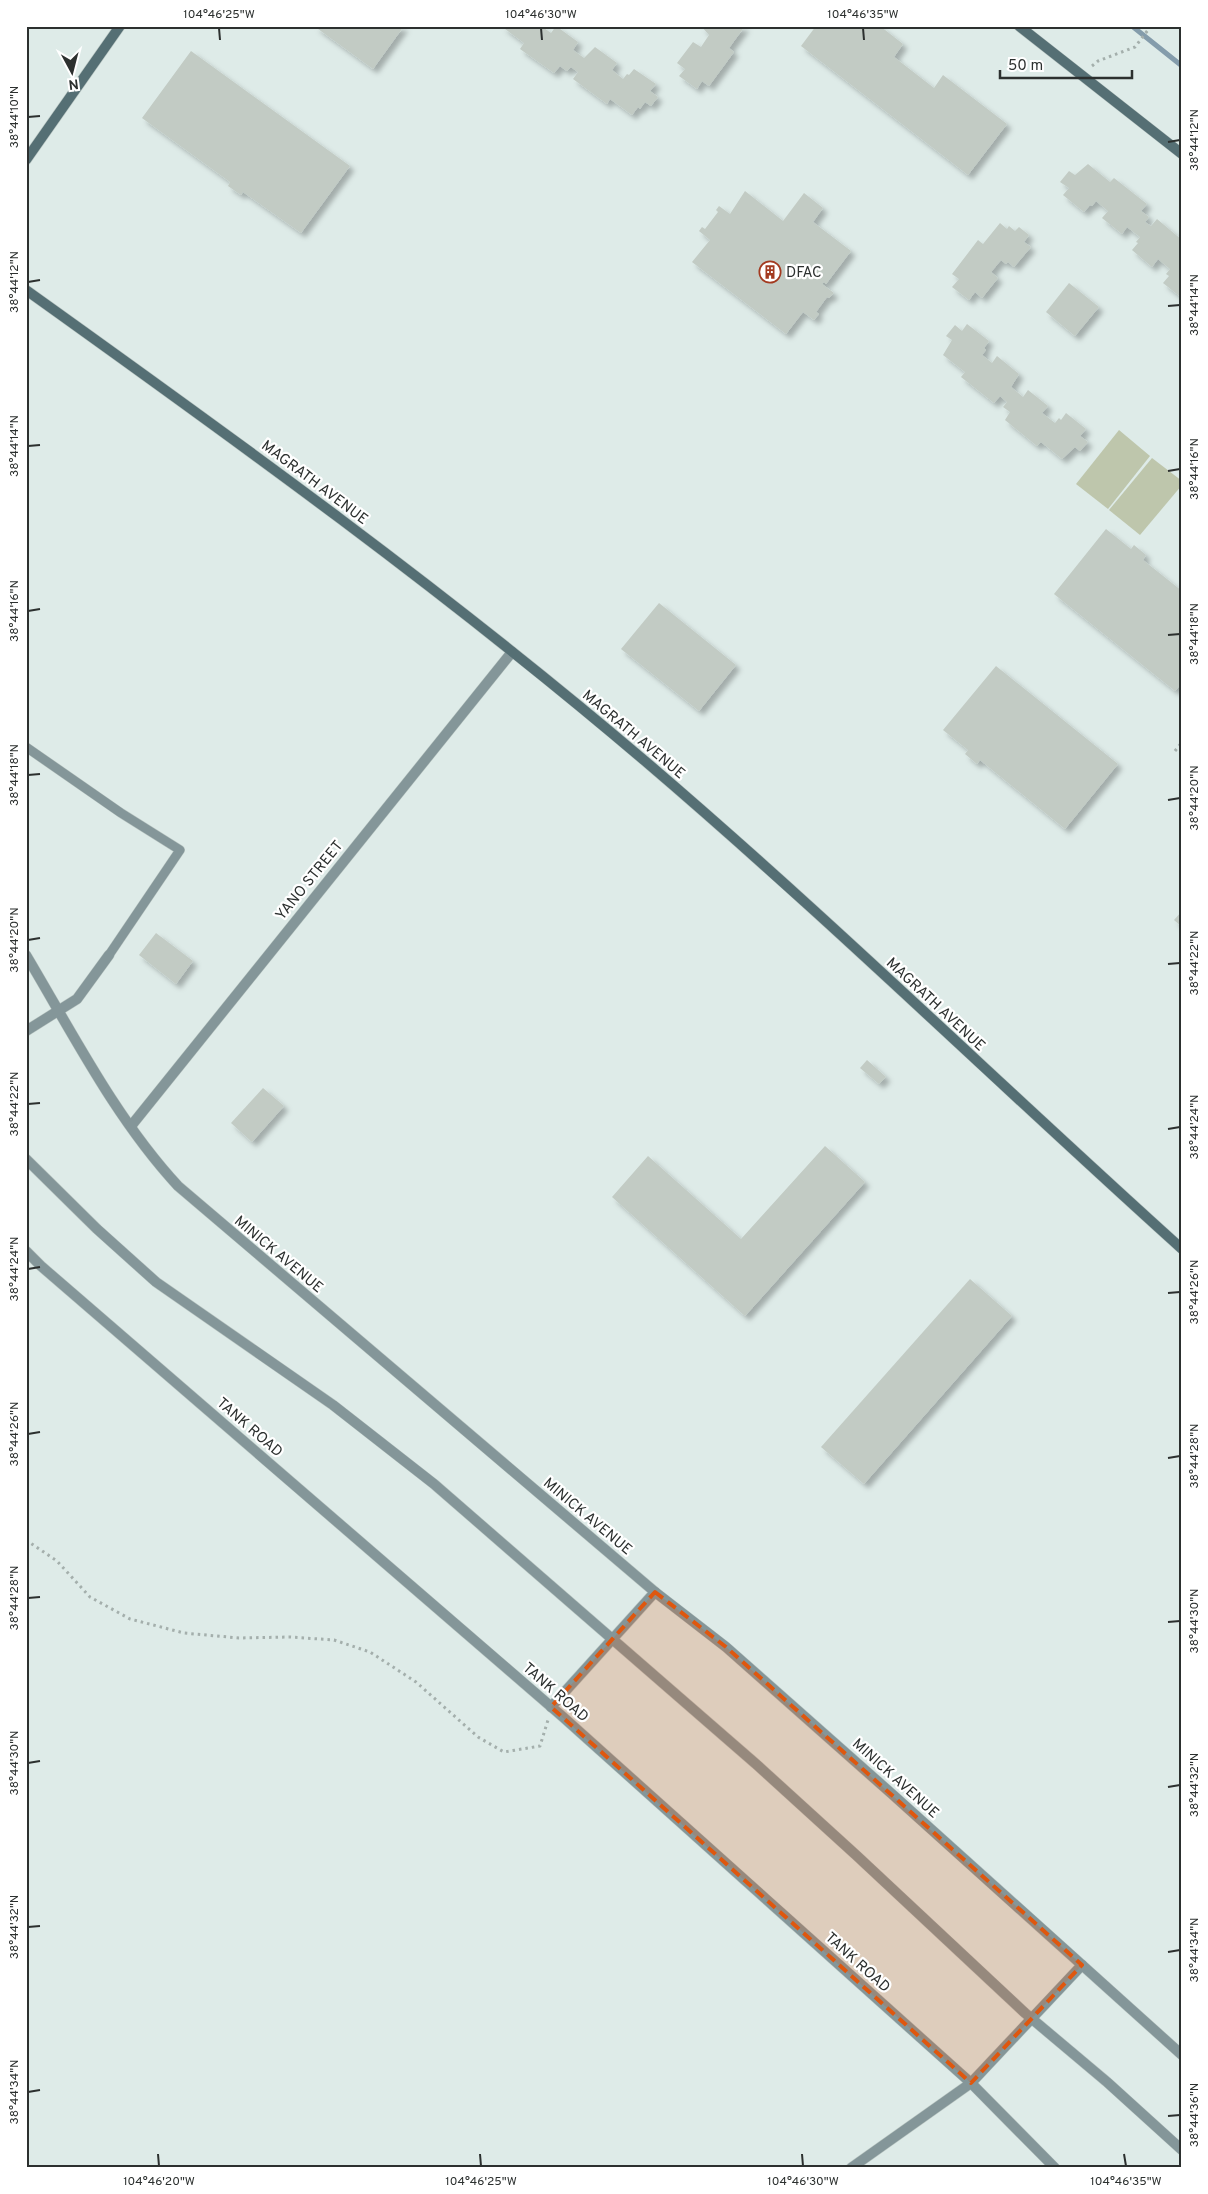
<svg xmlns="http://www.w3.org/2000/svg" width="1208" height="2194" font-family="Overpass,sans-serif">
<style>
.green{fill:#bec6ac}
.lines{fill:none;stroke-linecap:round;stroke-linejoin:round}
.stream{stroke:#849cab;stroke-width:5}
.building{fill:#c2cbc4;filter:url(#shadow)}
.lane-casing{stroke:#bac6c3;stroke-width:10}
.street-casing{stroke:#bac6c3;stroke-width:11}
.secondary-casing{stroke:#bac6c3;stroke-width:11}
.path{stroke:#a4afac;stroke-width:3;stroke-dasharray:2.5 4;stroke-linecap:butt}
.lane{stroke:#849699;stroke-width:9}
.street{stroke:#849699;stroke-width:10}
.secondary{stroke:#556f74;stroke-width:10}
.marked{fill:#df570e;fill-opacity:0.2;stroke:#df570e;stroke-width:4;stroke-dasharray:10 6;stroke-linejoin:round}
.ticks{fill:none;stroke:#2c302f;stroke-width:2}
.labels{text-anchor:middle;stroke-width:4.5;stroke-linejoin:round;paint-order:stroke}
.poi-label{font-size:15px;fill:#2c302f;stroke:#fff;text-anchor:start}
.street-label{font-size:15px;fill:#2c302f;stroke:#fff}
.neatline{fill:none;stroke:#2c302f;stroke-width:2}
.ticks-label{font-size:12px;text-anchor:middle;fill:#2c302f}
</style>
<defs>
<filter id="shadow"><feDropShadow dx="4.5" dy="4.5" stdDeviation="2.5" flood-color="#0004"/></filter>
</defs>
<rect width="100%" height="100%" fill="#deebe8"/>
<g class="green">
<polygon points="1119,430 1150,456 1108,509 1076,484"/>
<polygon points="1152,458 1182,481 1182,485 1140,535 1109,510"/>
</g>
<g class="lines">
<polyline class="stream" points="1132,26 1182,66"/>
</g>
<g class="building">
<polygon points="314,26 404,26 373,69"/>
<polygon points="501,26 541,26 551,33 556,26 578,42 573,50 584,58 595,47 617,63 612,70 623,79 627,74 629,75 634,69 656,84 650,91 658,97 651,106 645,102 640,109 638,107 632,115 610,99 607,104 573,79 578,72 571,67 567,71 560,66 554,73 520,49 524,43"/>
<polygon points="701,26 745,26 729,48 734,52 709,86 702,81 697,89 679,76 685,69 677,63 693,42 701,47 709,35"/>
<polygon points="816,26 880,26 903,44 894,57 934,88 943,75 1007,124 968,175 801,46"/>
<polygon points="191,51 350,166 301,233 243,192 241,195 228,186 230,182 142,118"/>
<polygon points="1088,164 1110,182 1114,178 1147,204 1141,211 1149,217 1145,222 1151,226 1157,219 1182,240 1182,298 1163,283 1169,276 1166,274 1170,269 1158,259 1152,267 1132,250 1138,243 1136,242 1140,237 1127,227 1122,234 1102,218 1108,211 1096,201 1092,206 1090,205 1084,212 1063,195 1069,188 1060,182 1069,171 1075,175"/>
<polygon points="745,191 783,221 804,193 823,208 813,222 851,251 826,284 824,282 822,284 834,293 829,298 827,297 816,312 819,314 814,320 803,312 786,334 692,262 710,240 699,231 702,227 705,229 718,212 716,210 719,206 730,214"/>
<polygon points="1000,223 1007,229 1009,226 1015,231 1019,227 1029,235 1024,242 1031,247 1014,267 1008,262 1006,264 1001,260 991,272 998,278 982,298 975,292 969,300 952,287 959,279 952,274 978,240 983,244"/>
<polygon points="1069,283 1099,307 1075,336 1046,312"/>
<polygon points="967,324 989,341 984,348 986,350 982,355 992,363 997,356 1019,374 1011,387 1023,397 1028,390 1048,406 1042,413 1055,423 1059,418 1061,420 1066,413 1086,429 1080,436 1088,442 1080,451 1075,447 1062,459 1041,442 1037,446 1005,420 1010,412 1003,407 1007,402 1000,396 994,403 961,377 965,372 943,355 952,340 946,336 955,325 962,331"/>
<polygon points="1106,529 1131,549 1134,545 1146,555 1143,560 1182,591 1182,683 1175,691 1054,594"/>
<polygon points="659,603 736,665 699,711 621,649"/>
<polygon points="996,666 1118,764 1065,829 980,760 977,764 965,754 968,750 943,730"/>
<polygon points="1182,911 1182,927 1174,920"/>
<polygon points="156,933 193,961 176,984 139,955"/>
<polygon points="867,1060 886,1077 879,1084 860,1068"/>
<polygon points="263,1088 284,1106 252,1142 231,1123"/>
<polygon points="825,1146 865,1182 745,1316 612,1197 648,1156 741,1239"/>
<polygon points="970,1279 1012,1316 864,1484 821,1447"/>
</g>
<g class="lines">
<g class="lane-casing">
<polyline id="lane" points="26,747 121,813 180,850 109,955"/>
</g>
<g class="street-casing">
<g id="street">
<path d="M26,955C73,1034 116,1119 178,1186L655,1592L726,1647L892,1794L1182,2055"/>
<polyline points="26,1031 77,999 109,955"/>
<polyline points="131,1126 512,652"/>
<polyline points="26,1159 97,1229 156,1282 333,1405 434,1484 756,1764 856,1855 1025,2013 1107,2082 1182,2150"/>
<polyline points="26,1251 41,1266 563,1717 971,2083 1055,2168"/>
<polyline points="551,1707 655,1592"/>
<polyline points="851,2168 971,2083 1082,1965"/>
</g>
</g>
<g class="secondary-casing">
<g id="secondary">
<polyline points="1019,26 1182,154"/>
<polyline points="26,160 120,26"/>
<path d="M26,290C237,441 448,593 645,761C829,918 1002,1087 1182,1249"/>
</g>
</g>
<g class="path">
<polyline points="1092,66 1098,61 1135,47 1151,26"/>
<polyline points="1175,751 1182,742"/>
<polyline points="26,1540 57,1561 90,1597 130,1619 184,1633 239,1638 290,1637 334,1640 370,1652 416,1682 478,1737 504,1752 540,1746 548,1720"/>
</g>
<use href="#lane" class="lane"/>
<use href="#street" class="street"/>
<use href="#secondary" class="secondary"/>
</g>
<path class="marked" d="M655,1592L726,1647L1082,1965L971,2083L551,1707Z"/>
<path class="ticks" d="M219,28L220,40M541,28L542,40M863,28L864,40M28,117L40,116M1168,142L1180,140M28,282L40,280M1168,306L1180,305M28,446L40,445M1168,471L1180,469M28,611L40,609M1168,635L1180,634M28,775L40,774M1168,800L1180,798M28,940L40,938M1168,964L1180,963M28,1104L40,1103M1168,1129L1180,1127M28,1269L40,1267M1168,1293L1180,1292M28,1434L40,1432M1168,1458L1180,1456M28,1598L40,1597M1168,1622L1180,1621M28,1763L40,1761M1168,1787L1180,1785M28,1927L40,1926M1168,1952L1180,1950M28,2092L40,2090M1168,2116L1180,2115M158,2154L159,2166M480,2154L481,2166M802,2154L803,2166M1124,2154L1126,2166"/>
<defs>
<g id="building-ring" transform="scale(1.125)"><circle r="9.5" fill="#fff" stroke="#a33a20" stroke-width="1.5"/><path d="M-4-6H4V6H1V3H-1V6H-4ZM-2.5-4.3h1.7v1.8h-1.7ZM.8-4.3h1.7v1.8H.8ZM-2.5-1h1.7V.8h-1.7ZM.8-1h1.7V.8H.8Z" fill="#a33a20"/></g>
</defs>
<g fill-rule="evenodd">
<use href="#building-ring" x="770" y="272"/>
</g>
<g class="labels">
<g class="poi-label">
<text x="786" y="277">DFAC</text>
</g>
<g class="street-label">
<text transform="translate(315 482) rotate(37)" y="5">MAGRATH AVENUE</text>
<text transform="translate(634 734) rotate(40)" y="5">MAGRATH AVENUE</text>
<text transform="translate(309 880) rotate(-51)" y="5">YANO STREET</text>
<text transform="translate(936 1004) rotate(43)" y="5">MAGRATH AVENUE</text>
<text transform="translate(279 1254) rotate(40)" y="5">MINICK AVENUE</text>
<text transform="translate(250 1427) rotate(41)" y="5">TANK ROAD</text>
<text transform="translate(588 1516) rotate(40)" y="5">MINICK AVENUE</text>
<text transform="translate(556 1692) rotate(41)" y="5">TANK ROAD</text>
<text transform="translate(896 1778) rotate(42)" y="5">MINICK AVENUE</text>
<text transform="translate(858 1962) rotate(42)" y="5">TANK ROAD</text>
</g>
</g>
<rect width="1208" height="2194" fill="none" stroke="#ffffff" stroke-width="55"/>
<g transform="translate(72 72) rotate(173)" stroke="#ffffff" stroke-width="4" paint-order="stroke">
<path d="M0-4L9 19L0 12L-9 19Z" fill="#2c302f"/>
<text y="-8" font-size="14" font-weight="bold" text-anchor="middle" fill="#2c302f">N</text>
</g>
<path d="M1000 70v8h132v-8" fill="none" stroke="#2c302f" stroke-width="2.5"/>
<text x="1008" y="70" font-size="15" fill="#2c302f" stroke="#ffffff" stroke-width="4" paint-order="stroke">50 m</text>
<rect x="28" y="28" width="1152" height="2138" class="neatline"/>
<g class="ticks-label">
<text x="219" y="18">104°46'25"W</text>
<text x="541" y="18">104°46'30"W</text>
<text x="863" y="18">104°46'35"W</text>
<text transform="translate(14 117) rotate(-90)" y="4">38°44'10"N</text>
<text transform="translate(1194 140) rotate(-90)" y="4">38°44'12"N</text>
<text transform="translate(14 282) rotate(-90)" y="4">38°44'12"N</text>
<text transform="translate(1194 305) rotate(-90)" y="4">38°44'14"N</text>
<text transform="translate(14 446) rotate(-90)" y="4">38°44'14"N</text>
<text transform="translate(1194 469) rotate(-90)" y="4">38°44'16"N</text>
<text transform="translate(14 611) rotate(-90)" y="4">38°44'16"N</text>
<text transform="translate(1194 634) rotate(-90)" y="4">38°44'18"N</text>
<text transform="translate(14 775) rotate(-90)" y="4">38°44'18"N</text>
<text transform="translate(1194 798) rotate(-90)" y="4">38°44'20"N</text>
<text transform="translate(14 940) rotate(-90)" y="4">38°44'20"N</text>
<text transform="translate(1194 963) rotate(-90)" y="4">38°44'22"N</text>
<text transform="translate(14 1104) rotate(-90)" y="4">38°44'22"N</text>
<text transform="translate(1194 1127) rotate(-90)" y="4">38°44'24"N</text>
<text transform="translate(14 1269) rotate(-90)" y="4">38°44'24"N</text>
<text transform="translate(1194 1292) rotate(-90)" y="4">38°44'26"N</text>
<text transform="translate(14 1434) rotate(-90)" y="4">38°44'26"N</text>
<text transform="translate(1194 1456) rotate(-90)" y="4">38°44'28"N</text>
<text transform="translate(14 1598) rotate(-90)" y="4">38°44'28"N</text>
<text transform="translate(1194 1621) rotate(-90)" y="4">38°44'30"N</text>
<text transform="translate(14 1763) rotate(-90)" y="4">38°44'30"N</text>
<text transform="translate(1194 1785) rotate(-90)" y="4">38°44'32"N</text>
<text transform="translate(14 1927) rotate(-90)" y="4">38°44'32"N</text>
<text transform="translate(1194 1950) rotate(-90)" y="4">38°44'34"N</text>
<text transform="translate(14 2092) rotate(-90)" y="4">38°44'34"N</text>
<text transform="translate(1194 2115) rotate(-90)" y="4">38°44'36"N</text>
<text x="159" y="2185">104°46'20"W</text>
<text x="481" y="2185">104°46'25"W</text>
<text x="803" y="2185">104°46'30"W</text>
<text x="1126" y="2185">104°46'35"W</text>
</g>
</svg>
